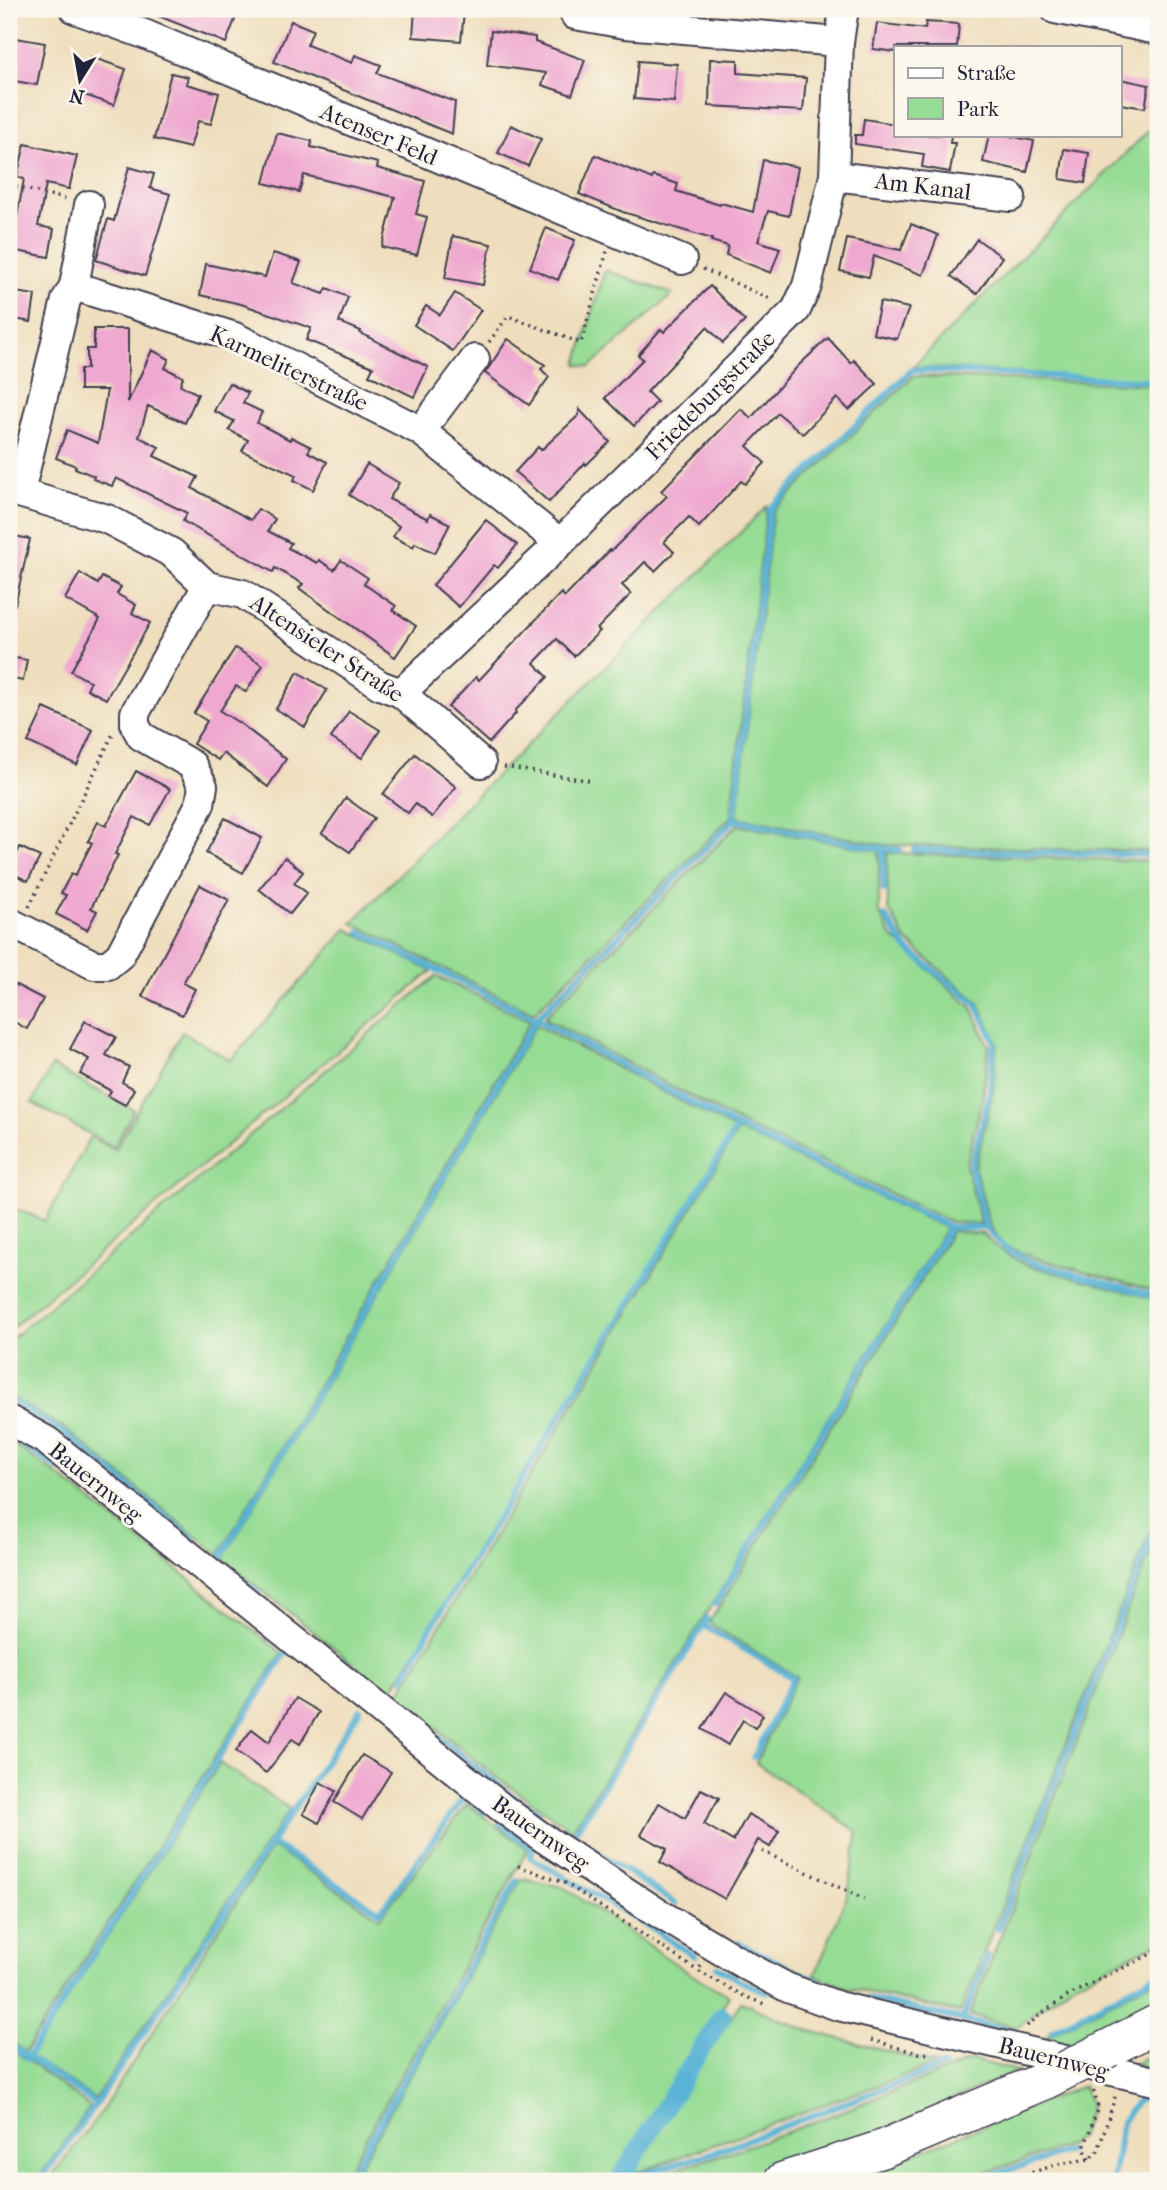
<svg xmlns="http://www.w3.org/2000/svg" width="1167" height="2190" font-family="'IM FELL French Canon',serif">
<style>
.green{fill:#97dc95;stroke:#5c7f68;stroke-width:2}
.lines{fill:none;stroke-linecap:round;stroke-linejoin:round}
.stream{stroke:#59b3d6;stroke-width:6}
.canal{stroke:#59b3d6;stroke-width:19}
.building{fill:#efa8d0}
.minor-casing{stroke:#413e4e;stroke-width:32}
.major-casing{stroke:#413e4e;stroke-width:40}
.path{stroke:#413e4e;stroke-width:3.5;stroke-dasharray:2 5;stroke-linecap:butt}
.minor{stroke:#fff;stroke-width:28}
.major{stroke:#fff;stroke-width:37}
.major-bridge-casing{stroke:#413e4e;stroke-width:40;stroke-linecap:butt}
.major-bridge{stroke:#fff;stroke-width:37}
.labels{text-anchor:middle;stroke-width:6;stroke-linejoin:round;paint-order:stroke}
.street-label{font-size:23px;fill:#22223b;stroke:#fbf7ec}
</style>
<rect width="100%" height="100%" fill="#fbf7ec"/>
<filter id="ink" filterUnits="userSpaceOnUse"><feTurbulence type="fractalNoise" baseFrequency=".0143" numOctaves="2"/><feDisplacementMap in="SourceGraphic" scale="14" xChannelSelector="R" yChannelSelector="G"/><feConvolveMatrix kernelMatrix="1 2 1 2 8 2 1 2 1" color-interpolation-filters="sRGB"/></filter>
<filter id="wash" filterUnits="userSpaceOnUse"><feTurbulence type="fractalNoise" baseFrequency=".00686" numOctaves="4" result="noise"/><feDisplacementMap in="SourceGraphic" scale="28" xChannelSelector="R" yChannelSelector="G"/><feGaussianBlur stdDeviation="1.57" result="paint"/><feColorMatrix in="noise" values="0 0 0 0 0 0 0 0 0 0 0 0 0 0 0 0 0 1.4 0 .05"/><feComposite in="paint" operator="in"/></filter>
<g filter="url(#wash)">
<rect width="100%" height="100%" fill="#efdebd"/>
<g class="green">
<polygon points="1158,121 1158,380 913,367"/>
<polygon points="605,270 673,294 590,367 577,364"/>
<polygon points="913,376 1158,385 1158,851 884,845 737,817 773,511"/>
<polygon points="767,506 730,818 534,1013 352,923 463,809"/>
<polygon points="737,825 879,851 879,911 891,936 972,1008 989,1047 983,1095 966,1166 981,1224 951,1222 742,1124 544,1018"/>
<polygon points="887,853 1158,861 1158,1292 1032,1257 1005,1246 990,1226 975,1168 993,1092 997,1042 979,1003 906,940 888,908"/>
<polygon points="347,929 432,971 9,1330 9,1206 45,1221 90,1137 115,1150 182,1032 231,1060"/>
<polygon points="436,976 530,1021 219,1555 65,1429 9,1396 9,1341"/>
<polygon points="536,1025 734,1129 390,1693 223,1559"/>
<polygon points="52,1066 134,1110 114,1147 32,1103"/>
<polygon points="738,1131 946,1228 572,1830 498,1778 397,1697"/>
<polygon points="952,1231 983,1234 999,1249 1026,1265 1158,1300 1158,1511 960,2013 844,1987 815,1975 848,1893 858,1832 756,1763 797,1677 709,1623"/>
<polygon points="9,1441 66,1481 282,1653 25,2052 9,2039"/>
<polygon points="1158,1532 1158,1943 1072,1984 1016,2028 970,2015"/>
<polygon points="220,1763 290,1809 95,2099 30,2056"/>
<polygon points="467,1804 528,1849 342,2181 48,2181 101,2112 272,1847 380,1918"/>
<polygon points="521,1879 563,1887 689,1973 729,1996 616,2179 606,2181 351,2181"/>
<polygon points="1158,1978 1158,1999 1070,2046 1042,2039"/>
<polygon points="741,2002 803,2029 936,2064 627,2176"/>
<polygon points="9,2047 90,2107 36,2181 9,2181"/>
<polygon points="1158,2049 1158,2067 1133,2065"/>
<path d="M972,2060L1018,2071L891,2127L740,2181H635C750,2150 861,2104 972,2060Z"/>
<polygon points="1083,2086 1091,2105 1080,2137 1069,2145 961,2181 847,2181"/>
</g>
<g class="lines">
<g class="stream">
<polyline points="734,820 770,509 912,370 1158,381"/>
<polyline points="883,849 884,890"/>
<polyline points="914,850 1158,855"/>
<polyline points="885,916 906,948 976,1004 994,1040 990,1091 971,1167 986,1228 1005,1248 1030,1262 1158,1297"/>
<polyline points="360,932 536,1019 737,1127 950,1227 986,1228"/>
<polyline points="9,1400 64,1433 193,1539"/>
<polyline points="9,1436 60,1469"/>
<polyline points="211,1555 259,1594"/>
<polyline points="219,1561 536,1019 734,820 883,849 900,850"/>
<polyline points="715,1604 950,1227"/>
<polyline points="703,1625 793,1678 754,1757"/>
<polyline points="339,1658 511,1795 538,1813"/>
<polyline points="403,1678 431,1628 737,1127"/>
<polyline points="429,1767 485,1812"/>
<polyline points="500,1823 533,1849 530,1857 651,1928 694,1956"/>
<polyline points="562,1829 675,1903"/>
<polyline points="573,1836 707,1619"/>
<polyline points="271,1843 380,1912 465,1796"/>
<polyline points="998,1929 1158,1521"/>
<polyline points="738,1943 837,1991"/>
<polyline points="717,1967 742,1982 767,1992"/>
<polyline points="868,1999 1007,2030"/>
<polyline points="963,2019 988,1955"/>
<polyline points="1052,2031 1158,1974"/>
<polyline points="9,2044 96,2104"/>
<polyline points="27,2058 287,1651"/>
<polyline points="40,2181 96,2104 360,1710"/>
<polyline points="347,2181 517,1880"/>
<polyline points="619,2181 712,2153 944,2066"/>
<polyline points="976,2181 1068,2151"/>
<polyline points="1113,2181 1122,2122 1139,2099 1158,2100"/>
</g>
<polyline class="canal" points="619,2181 722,2016"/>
</g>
<g id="blocks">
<g class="building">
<polygon points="141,9 239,9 226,43"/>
<polygon points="415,9 439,9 464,12 461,41 413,37"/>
<polygon points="291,21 313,30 307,45 352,63 355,55 381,65 377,73 455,102 452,134 274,62"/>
<polygon points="926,22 959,24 957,47 896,47 896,52 873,49 877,23 925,29"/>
<polygon points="491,31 535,37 535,42 585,60 572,95 542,85 546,73 487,65"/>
<polygon points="16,38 45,43 37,85 9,80"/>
<polygon points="91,57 126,69 114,105 78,93"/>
<polygon points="710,59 738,60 738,73 806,78 803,111 709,106"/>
<polygon points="638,61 677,64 674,102 634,99"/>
<polygon points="171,73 188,77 186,84 219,93 211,124 198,121 190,148 154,139"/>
<polygon points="1120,79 1149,85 1145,108 1120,104"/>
<polygon points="864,119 896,124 896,135 951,135 950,143 955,143 950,172 922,167 924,154 855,144 855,135 862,135"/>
<polygon points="511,125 541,139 528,166 498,153"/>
<polygon points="277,133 312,141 311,147 378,163 377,168 425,181 416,214 427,217 417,255 382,247 395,197 304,175 299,192 264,183"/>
<polygon points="989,135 1005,135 1034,141 1027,172 983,162"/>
<polygon points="25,144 77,156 69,189 46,184 38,226 54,229 49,257 11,250 24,179 17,177"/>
<polygon points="1064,149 1089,153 1085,183 1060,179"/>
<polygon points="595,155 652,179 653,176 678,184 676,191 720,205 721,203 753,212 763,160 798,167 789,216 768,211 758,241 780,248 771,273 726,255 728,246 711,241 712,239 623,212 579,194"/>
<polygon points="129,167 154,174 150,188 170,194 145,276 96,260 108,219 114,221"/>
<polygon points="911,224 938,235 923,275 874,256 869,277 840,271 847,239 901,250"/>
<polygon points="546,228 575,240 558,280 530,268"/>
<polygon points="453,236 491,244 483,285 445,278"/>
<polygon points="977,239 1002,257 977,294 951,276"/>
<polygon points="273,253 301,262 293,283 324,294 327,288 348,297 339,322 361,331 360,333 428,367 414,397 369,375 373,367 306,340 311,328 241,304 200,295 206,264 265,277"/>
<polygon points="710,286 745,321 723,343 707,327 647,392 657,402 634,426 605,398 643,359 638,355 661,329 664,332"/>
<polygon points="9,291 35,295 31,322 9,318"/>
<polygon points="455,293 481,310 453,351 414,325 426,306 440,315"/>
<polygon points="880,302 909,308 897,339 873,334"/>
<polygon points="94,329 128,329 128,402 152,350 169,359 165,368 183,377 180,385 198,394 185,423 148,406 139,437 159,447 154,456 198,477 192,488 251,520 258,509 275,519 268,531 291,543 288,548 317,563 319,560 334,570 341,560 368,578 364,584 396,606 393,610 416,626 395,657 299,588 303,584 275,568 273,572 183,521 187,513 116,478 112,486 93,479 94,476 75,468 76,466 56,458 67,430 98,443 107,390 80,390 80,369 87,369 87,349 94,349"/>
<polygon points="828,338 851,363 854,360 877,384 849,410 837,398 803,434 778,413 747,446 765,463 745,484 741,481 699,527 689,517 664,542 674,552 655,571 645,562 622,585 631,594 597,629 600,631 574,656 557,639 534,663 548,677 515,711 516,713 489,743 448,707 476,677 479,680 561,593 565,597 610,550 611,551 667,496 661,491 741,409 751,418 798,366"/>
<polygon points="508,339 545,365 541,369 549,377 529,405 485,373"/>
<polygon points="229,383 248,393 243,403 262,412 257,423 290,440 291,437 311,447 308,452 327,462 313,490 294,480 296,475 242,451 248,440 229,430 234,421 214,411"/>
<polygon points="579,409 610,442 586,465 585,463 549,502 515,472 538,447 541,450 579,415"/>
<polygon points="367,464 399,483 389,499 428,519 430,514 450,524 435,553 415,543 413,547 393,537 399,526 349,495"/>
<polygon points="486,520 517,545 498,568 494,565 459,607 433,585"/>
<polygon points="9,535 30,539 15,605 9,605"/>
<polygon points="80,573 98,584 102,577 121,587 117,594 136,605 132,613 150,623 106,699 87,689 90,682 71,671 100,619 65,599"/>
<polygon points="235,648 263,665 246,692 236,686 220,711 241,724 286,759 268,787 223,753 218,760 193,744 207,721 194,713"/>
<polygon points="9,657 27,660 23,681 9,678"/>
<polygon points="298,672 327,690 305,727 276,709"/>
<polygon points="44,708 93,730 77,765 28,742"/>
<polygon points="349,711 380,730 362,758 331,738"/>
<polygon points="415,754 456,787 432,817 415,804 408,813 383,794"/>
<polygon points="136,771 170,789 150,825 134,817 115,854 118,855 91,908 97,911 87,930 56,914 66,895 61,893 71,874 75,876 92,843 88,841 98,822 106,826"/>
<polygon points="346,798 374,818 350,852 322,833"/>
<polygon points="225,818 262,838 243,873 206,853"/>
<polygon points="20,847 40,857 28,881 9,872 9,849 17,854"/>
<polygon points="285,857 303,872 294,883 307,893 290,914 259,889"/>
<polygon points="200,885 229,900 183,983 195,989 182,1015 142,996"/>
<polygon points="14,984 43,999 27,1029 9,1019 9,994"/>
<polygon points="85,1021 116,1037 106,1055 129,1067 122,1082 134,1089 125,1105 108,1096 111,1091 80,1074 89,1059 70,1049"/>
<polygon points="726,1692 763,1715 755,1728 743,1720 728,1745 702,1729"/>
<polygon points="295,1698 319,1712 300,1744 292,1739 266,1773 236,1751 252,1729 269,1742"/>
<polygon points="362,1755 391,1772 362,1819 334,1802"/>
<polygon points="320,1782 336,1791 319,1823 303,1814"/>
<polygon points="701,1789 719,1798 704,1824 733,1841 748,1814 779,1831 770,1847 758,1840 725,1899 660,1862 667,1849 641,1835 659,1803 685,1818"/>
</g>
</g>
</g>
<g filter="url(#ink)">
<use href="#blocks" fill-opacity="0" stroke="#413e4e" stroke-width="2"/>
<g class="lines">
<g class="minor-casing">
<g id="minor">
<polyline points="75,9 144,34 682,260"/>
<polyline points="1055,9 1158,30"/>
<polyline points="575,15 625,24 839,42"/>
<polyline points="834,176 1011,197"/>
<polyline points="74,286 89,205"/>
<polyline points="421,431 475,359"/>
<polyline points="9,490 107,519 172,553 207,586 243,594 380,685 401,693 481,763"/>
<polyline points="20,492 66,300 74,286 235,337 421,431 560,543"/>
<polyline points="401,693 560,543 796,310 807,286 834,176 839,42 844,9"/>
<polyline points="9,922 94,965 108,965 120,955 200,804 203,786 192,765 141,736 135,725 135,713 207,586"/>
<polyline points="9,1420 47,1441 502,1808 539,1835 655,1911 745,1965 788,1988 838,2006 1158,2082"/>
</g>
</g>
<g class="major-casing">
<g id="major">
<polyline points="1109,2048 1158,2023"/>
<polyline points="783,2181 882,2149 1046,2080"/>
</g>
</g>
<g class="path">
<polyline points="9,24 12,9"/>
<polyline points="9,185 66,199"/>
<polyline points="703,269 773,300"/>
<polyline points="489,342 508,316 581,343 607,251"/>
<polyline points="504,767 592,781"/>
<polyline points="29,907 113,734"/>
<polyline points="762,1851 864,1899"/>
<polyline points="518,1866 565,1883 698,1971"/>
<polyline points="701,1966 698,1971 744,1996 764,2004"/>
<path d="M1027,2026C1065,1991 1113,1975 1158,1950"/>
<polyline points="871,2040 917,2053 931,2054"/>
<polyline points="1089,2159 1084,2148 1098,2107 1093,2089"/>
<polyline points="1005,2181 1059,2164 1089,2159 1098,2151 1116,2094"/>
</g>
<use href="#minor" class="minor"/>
<use href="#major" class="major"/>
<g class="major-bridge-casing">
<polyline id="major-bridge" points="1046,2080 1109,2048"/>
</g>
<use href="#major-bridge" class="major-bridge"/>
</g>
</g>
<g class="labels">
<g class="street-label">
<text transform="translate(379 134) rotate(23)" y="8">Atenser Feld</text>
<text transform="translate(923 186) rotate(7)" y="8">Am Kanal</text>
<text transform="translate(289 368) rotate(25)" y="8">Karmeliterstraße</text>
<text transform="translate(710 395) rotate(-45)" y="8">Friedeburgstraße</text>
<text transform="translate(327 648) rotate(33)" y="8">Altensieler Straße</text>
<text transform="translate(96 1482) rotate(39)" y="8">Bauernweg</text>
<text transform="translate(541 1833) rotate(35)" y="8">Bauernweg</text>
<text transform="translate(1054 2058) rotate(14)" y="8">Bauernweg</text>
</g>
</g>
<rect width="1167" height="2190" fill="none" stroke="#fbf7ec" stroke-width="35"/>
<rect x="894" y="46" width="228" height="91" fill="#fbf7ec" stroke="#a4a2a5" stroke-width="2"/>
<rect x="908" y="68" width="35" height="10" fill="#ffffff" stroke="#a4a2a5" stroke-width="2"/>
<text x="957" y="80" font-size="21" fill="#22223b">Straße</text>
<rect x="908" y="98" width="35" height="21" fill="#97dc95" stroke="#a4a2a5" stroke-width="2"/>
<text x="957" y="116" font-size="21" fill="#22223b">Park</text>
<g transform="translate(80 80) rotate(191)" stroke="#fbf7ec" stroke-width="5" paint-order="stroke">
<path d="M0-5L12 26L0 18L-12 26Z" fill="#22223b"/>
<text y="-10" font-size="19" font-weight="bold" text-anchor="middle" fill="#22223b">N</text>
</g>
</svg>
